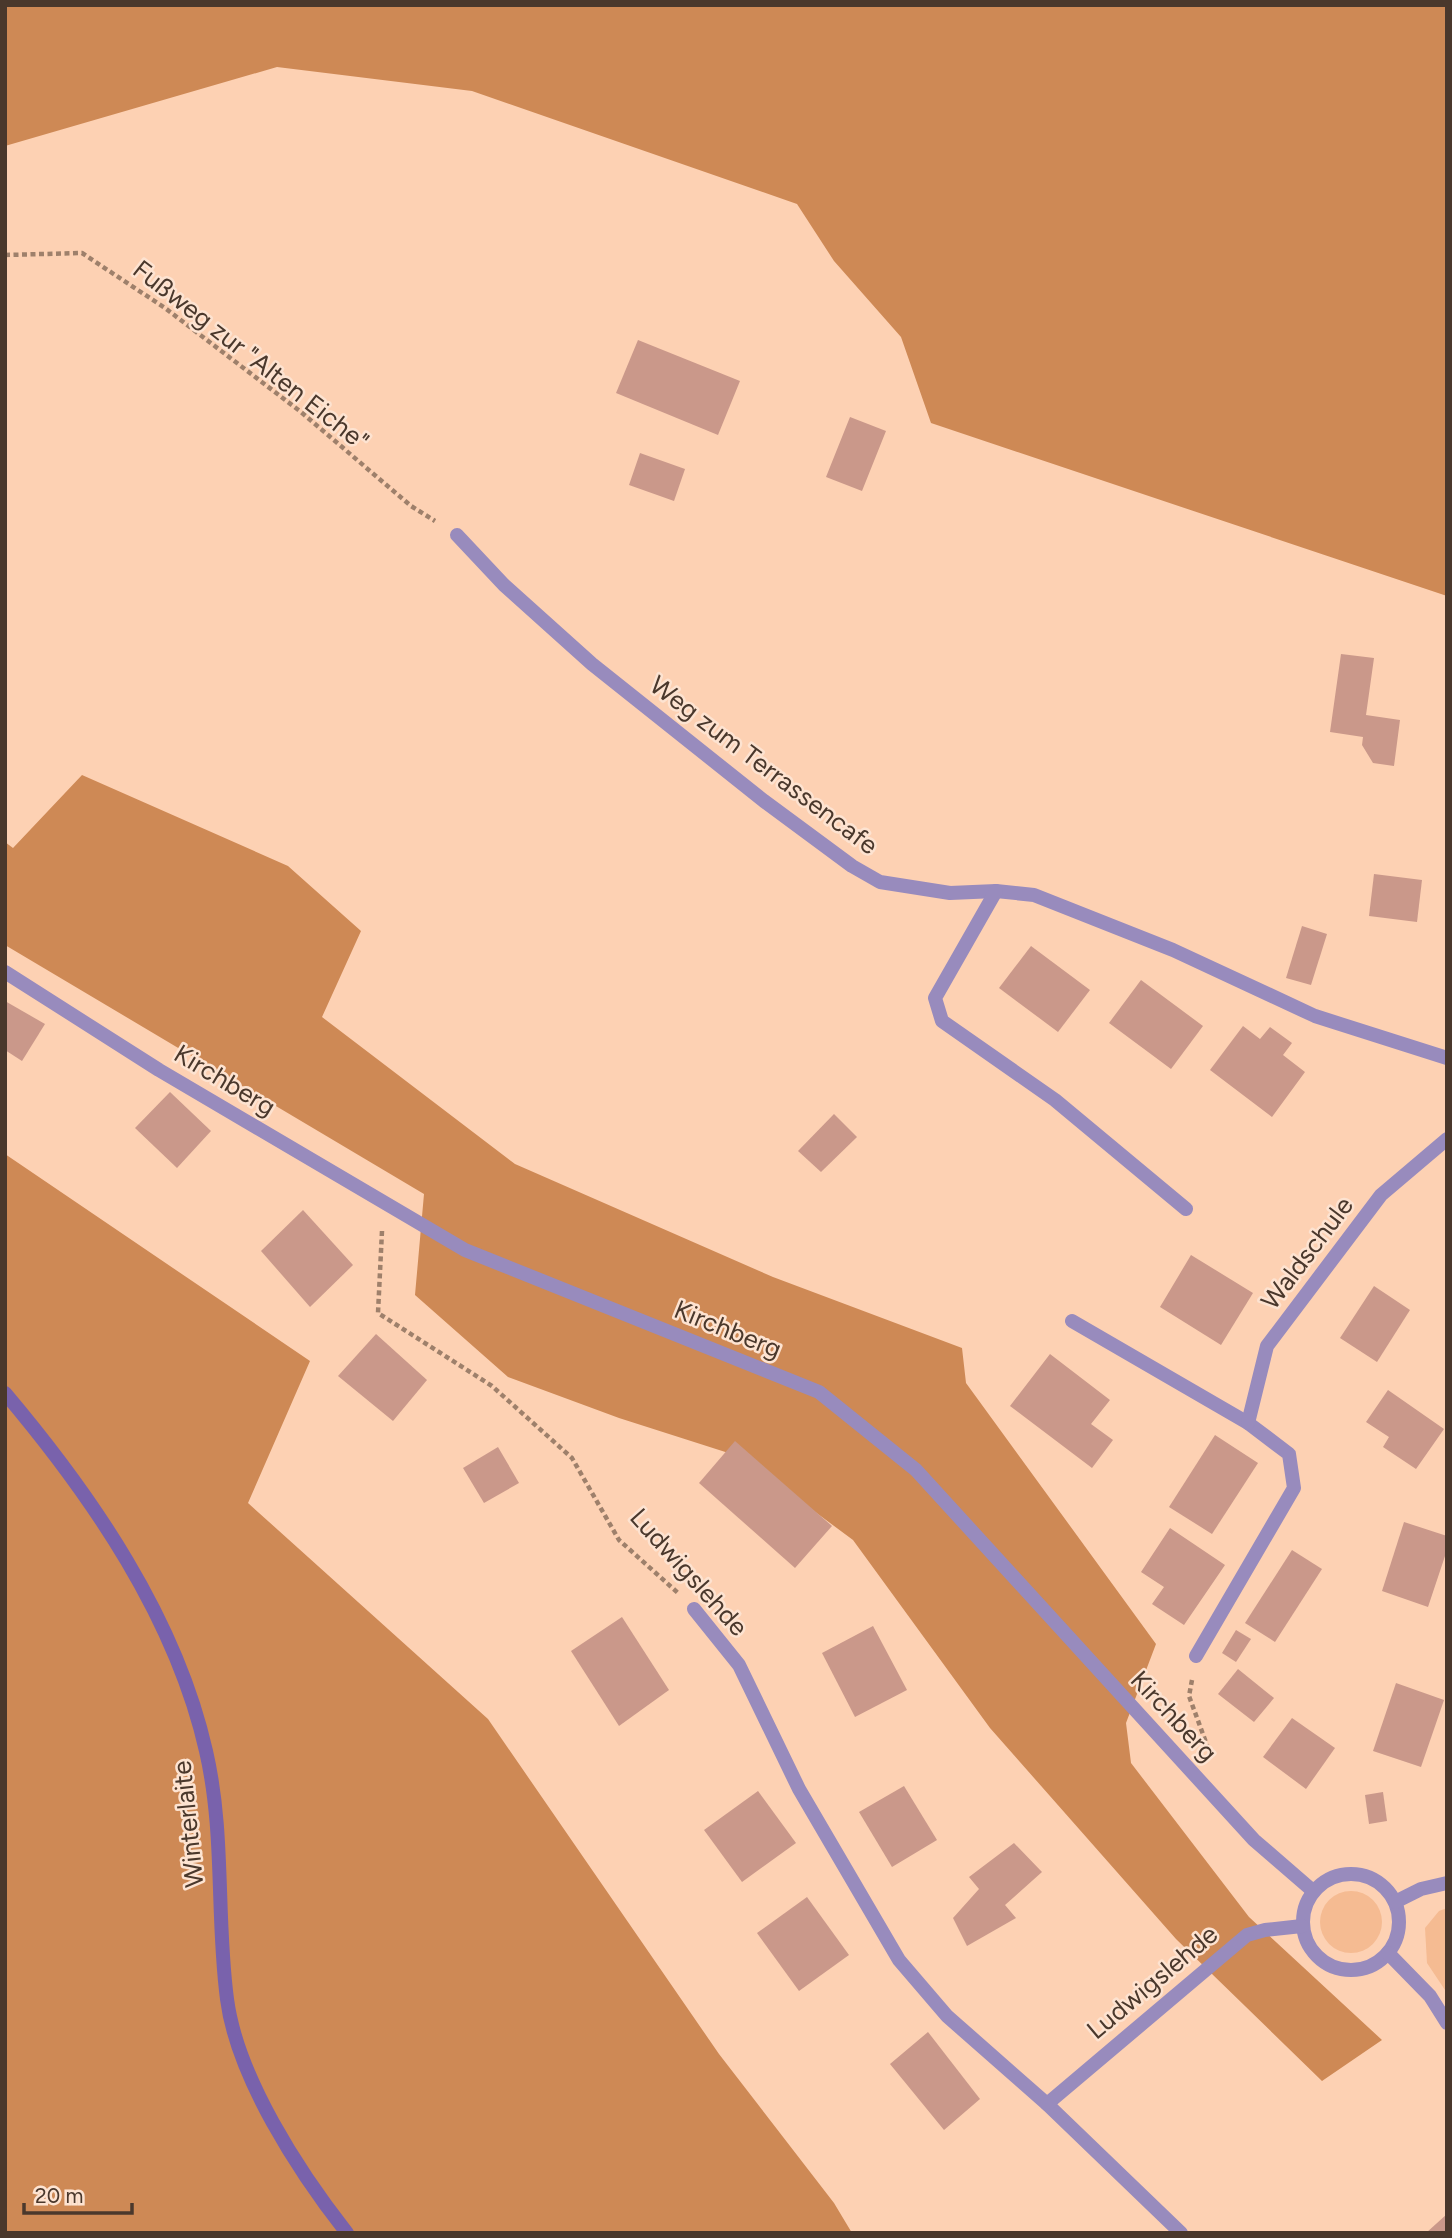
<svg xmlns="http://www.w3.org/2000/svg" width="1452" height="2238" font-family="Figtree,sans-serif">
<style>
.green{fill:#f5bb92}
.forest{fill:#ce8955}
.building{fill:#ca988a}
.lines{fill:none;stroke-linecap:round;stroke-linejoin:round}
.path{stroke:#9e806b;stroke-width:4.5;stroke-dasharray:5 3.5;stroke-linecap:butt}
.street{stroke:#988bbd;stroke-width:14}
.secondary{stroke:#7962ac;stroke-width:14}
.labels{text-anchor:middle;stroke-width:5;stroke-linejoin:round;paint-order:stroke}
.street-label{font-size:26px;fill:#4a382c;stroke:#fde3d1}
</style>
<rect width="100%" height="100%" fill="#fdd1b3"/>
<g class="green">
<circle cx="1351" cy="1922" r="31"/>
<polygon points="1447,1908 1447,1993 1427,1963 1425,1928 1439,1911"/>
</g>
<g class="forest">
<polygon points="5,5 1447,5 1447,596 931,423 901,337 834,261 797,204 472,91 277,67 5,146"/>
<polygon points="82,775 288,866 361,931 322,1017 515,1164 773,1277 962,1348 966,1383 1156,1644 1126,1723 1131,1763 1249,1917 1382,2040 1322,2081 1176,1939 990,1728 853,1540 741,1457 619,1418 508,1377 415,1295 424,1194 5,945 5,842 13,848"/>
<polygon points="5,1154 310,1361 248,1503 488,1719 719,2054 834,2203 852,2233 5,2233"/>
</g>
<g class="building">
<polygon points="638,340 740,381 718,435 616,393"/>
<polygon points="850,417 886,431 862,491 826,477"/>
<polygon points="640,453 685,469 674,501 629,485"/>
<polygon points="1341,654 1374,658 1366,715 1400,720 1394,766 1373,763 1362,745 1363,737 1330,732"/>
<polygon points="1374,874 1422,880 1417,922 1369,916"/>
<polygon points="1302,926 1327,934 1311,985 1286,978"/>
<polygon points="1031,946 1090,990 1058,1032 999,988"/>
<polygon points="1141,980 1203,1026 1171,1069 1109,1023"/>
<polygon points="5,1001 45,1024 22,1061 5,1050"/>
<polygon points="1243,1026 1260,1039 1270,1027 1292,1043 1283,1055 1305,1072 1272,1117 1210,1070"/>
<polygon points="170,1092 211,1131 177,1168 135,1128"/>
<polygon points="834,1114 857,1137 821,1172 798,1151"/>
<polygon points="303,1210 353,1265 310,1307 261,1251"/>
<polygon points="1191,1255 1253,1293 1221,1345 1160,1307"/>
<polygon points="1374,1286 1410,1310 1377,1362 1340,1338"/>
<polygon points="376,1334 427,1380 393,1421 338,1376"/>
<polygon points="1050,1354 1110,1400 1091,1424 1113,1440 1092,1468 1010,1406"/>
<polygon points="1388,1390 1444,1429 1416,1469 1383,1447 1389,1437 1366,1422"/>
<polygon points="1215,1435 1258,1463 1212,1534 1169,1507"/>
<polygon points="735,1441 832,1526 795,1568 699,1483"/>
<polygon points="498,1447 519,1483 484,1503 463,1468"/>
<polygon points="1404,1522 1447,1536 1447,1550 1428,1607 1382,1591"/>
<polygon points="1170,1528 1225,1565 1184,1625 1152,1604 1164,1587 1141,1572"/>
<polygon points="1292,1550 1322,1569 1275,1642 1245,1623"/>
<polygon points="622,1617 669,1690 619,1726 571,1651"/>
<polygon points="873,1626 907,1690 855,1717 822,1653"/>
<polygon points="1236,1630 1251,1639 1236,1662 1222,1653"/>
<polygon points="1238,1669 1274,1698 1254,1722 1218,1694"/>
<polygon points="1396,1683 1444,1700 1421,1767 1373,1751"/>
<polygon points="1292,1718 1335,1748 1306,1789 1263,1757"/>
<polygon points="904,1786 937,1840 892,1867 859,1812"/>
<polygon points="758,1791 796,1843 742,1882 704,1830"/>
<polygon points="1383,1792 1387,1821 1369,1824 1365,1795"/>
<polygon points="1014,1843 1042,1872 1005,1905 1016,1918 967,1946 953,1918 979,1889 969,1877"/>
<polygon points="807,1897 849,1955 799,1991 757,1933"/>
<polygon points="928,2032 980,2099 944,2130 890,2064"/>
<polygon points="1447,2214 1447,2233 1426,2233"/>
</g>
<g class="lines">
<g class="path">
<polyline points="5,255 82,253 165,308 301,412 411,506 435,521"/>
<polyline points="382,1231 378,1313 492,1386 572,1458 619,1540 678,1593"/>
<polyline points="1192,1680 1189,1696 1208,1748"/>
</g>
<g class="street">
<polyline points="457,535 504,585 592,664 764,801 852,866 880,882 950,893 996,891 1034,895 1173,950 1315,1016 1447,1058"/>
<polyline points="996,891 935,998 942,1021 1055,1100 1186,1209"/>
<polyline points="5,972 159,1070 465,1250 819,1392 916,1470 1254,1840 1313,1891"/>
<polyline points="1072,1321 1248,1423 1289,1454 1294,1488 1196,1656"/>
<polyline points="1248,1423 1267,1346 1381,1195 1447,1139"/>
<polyline points="694,1609 739,1665 799,1789 899,1960 947,2016 1047,2104 1181,2233"/>
<circle cx="1351" cy="1922" r="48"/>
<polyline points="1395,1902 1421,1889 1447,1883"/>
<polyline points="1388,1953 1430,1996 1447,2023"/>
<polyline points="1047,2104 1247,1935 1265,1930 1302,1926"/>
</g>
<path class="secondary" d="M5,1393C92,1496 176,1618 206,1751C225,1833 216,1916 227,1999C237,2077 299,2172 347,2233"/>
</g>
<g class="labels">
<g class="street-label">
<text transform="translate(251 355) rotate(38)" y="9">Fußweg zur "Alten Eiche"</text>
<text transform="translate(764 765) rotate(37)" y="9">Weg zum Terrassencafe</text>
<text transform="translate(225 1080) rotate(31)" y="9">Kirchberg</text>
<text transform="translate(1307 1253) rotate(-53)" y="9">Waldschule</text>
<text transform="translate(728 1329) rotate(22)" y="9">Kirchberg</text>
<text transform="translate(689 1572) rotate(48)" y="9">Ludwigslehde</text>
<text transform="translate(1174 1716) rotate(47)" y="9">Kirchberg</text>
<text transform="translate(188 1824) rotate(-96)" y="9">Winterlaite</text>
<text transform="translate(1152 1982) rotate(-40)" y="9">Ludwigslehde</text>
</g>
</g>
<rect width="1452" height="2238" fill="none" stroke="#4a382c" stroke-width="14"/>
<path d="M24 2203v10h108v-10" fill="none" stroke="#4a382c" stroke-width="3.5"/>
<text x="35" y="2203" font-size="21" fill="#4a382c" stroke="#fde3d1" stroke-width="5" paint-order="stroke">20 m</text>
</svg>
